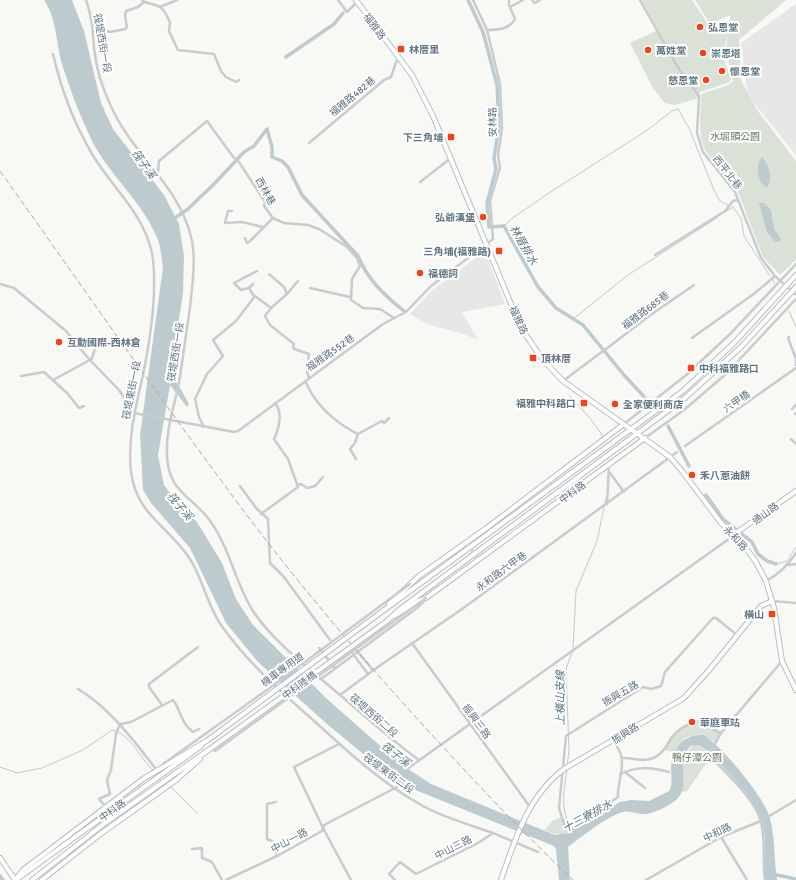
<svg xmlns="http://www.w3.org/2000/svg" width="796" height="880" font-family="Signika,'Noto Sans TC',sans-serif">
<style>
.built{fill:#e6e7e6}
.green{fill:#dae1d6}
.water{fill:#bdcbcf}
.lines{fill:none;stroke-linecap:round;stroke-linejoin:round}
.stream{stroke:#bdcbcf;stroke-width:1}
.canal{stroke:#bdcbcf;stroke-width:3.5}
.secondary-casing{stroke:#b7bec2;stroke-width:6}
.street{stroke:#c8cccf;stroke-width:2.5}
.secondary{stroke:#fff;stroke-width:4}
.rail{stroke:#a5adb3;stroke-width:1;stroke-dasharray:6 3;stroke-linecap:butt}
.secondary-bridge-casing{stroke:#b7bec2;stroke-width:6;stroke-linecap:butt}
.street-bridge{stroke:#c8cccf;stroke-width:2.5}
.secondary-bridge{stroke:#fff;stroke-width:4}
.poi-dot{fill:#f54118;stroke:#fff;stroke-width:1.5}
.labels{text-anchor:middle;stroke-width:4;stroke-linejoin:round;paint-order:stroke}
.street-label{font-size:10px;fill:#607583;stroke:#fff}
.poi-label{font-size:10px;font-weight:bold;fill:#607583;stroke:#fff;text-anchor:start}
.park-label{font-size:10px;fill:#667a60;stroke:#fff}
.water-label{font-size:11px;font-style:italic;fill:#5a767e;stroke:#fff}
</style>
<rect width="100%" height="100%" fill="#f8f8f5"/>
<g class="built">
<polygon points="796,4 796,155 748,96 741,43"/>
<polygon points="485,251 505,304 462,312 478,340 461,333 429,325 410,314 432,290"/>
</g>
<g class="green">
<polygon points="642,0 692,0 712,30 728,24 727,30 731,15 710,24 695,0 786,0 739,40 741,80 757,110 796,161 796,260 780,275 763,257 738,192 705,150 701,139 700,123 701,94 729,85 733,81 726,51 727,35 725,46 719,49 731,77 730,82 700,92 696,99 675,105 665,103 653,88 630,43 658,30"/>
<path d="M696,722L721,733L715,743L704,735L692,736L695,745L707,750L711,757L687,791L682,792L683,758L693,745L690,736L685,738L674,752L663,750C672,738 681,727 696,722Z"/>
<path d="M562,817L574,829C564,835 556,836 545,830L552,821Z"/>
</g>
<g class="water">
<path d="M44,0H72L84,31L101,103L113,129L164,195L179,224L184,256L183,293L171,372L189,404L187,407L170,385L158,455L164,485L178,503L197,522L222,563L236,599L253,625L327,699L402,765L431,784L555,835L568,833L574,827L586,822L620,802L631,800L649,801L669,791C673,784 671,777 671,769C672,748 683,734 704,735C722,747 765,797 770,819C775,835 774,862 777,880H766C762,861 768,840 762,822C755,797 724,769 707,750L700,746L692,745C673,761 692,784 677,799C670,806 653,814 643,814C636,814 630,810 622,812C603,819 584,835 568,847L570,880H559L556,849L554,846L408,787L391,777L327,724L258,662L226,623L190,548L151,503L143,490L140,435L163,267C161,258 161,248 158,240C143,202 110,176 92,141C80,116 70,90 62,64C56,43 57,19 44,0Z"/>
<path d="M762,157C769,164 773,179 767,188C757,182 755,165 762,157Z"/>
<polygon points="759,203 764,203 771,210 774,229 781,239 779,242 774,241 767,232"/>
</g>
<g class="lines">
<g class="stream">
<polyline points="733,207 741,218 744,236 770,276"/>
<polyline points="725,212 733,207"/>
<polyline points="504,226 514,217 552,191 646,131 672,111 678,109 689,128 714,190 720,201 728,205"/>
<polyline points="773,280 774,283"/>
<polyline points="789,311 796,327"/>
<polyline points="573,319 628,275 718,217"/>
<polyline points="569,395 589,417 603,436"/>
<polyline points="776,564 787,561 796,547"/>
<polyline points="573,649 576,591 597,541 606,498"/>
<polyline points="567,766 569,751 566,669 572,652"/>
<path d="M0,767L17,773L42,768L83,750L112,730C131,734 140,759 154,771"/>
<path d="M567,769C565,786 558,815 573,827"/>
<polyline points="170,786 198,814"/>
</g>
<g class="canal">
<polyline points="468,0 483,32 497,85 499,126 494,158 496,169 487,203 489,227 504,226 538,287 556,308 583,325 624,375 649,402"/>
<polyline points="286,57 334,24 343,13"/>
<path d="M172,220L188,209L215,183L244,152L254,146L267,129L272,147V157L282,161L288,167L302,195L358,256C368,280 384,295 404,311"/>
<polyline points="668,426 689,466"/>
<polyline points="706,495 723,519 752,542 758,554 767,561 776,564"/>
<polyline points="772,874 796,879"/>
<polyline points="0,876 3,880"/>
</g>
<g class="secondary-casing">
<g id="secondary">
<polyline points="356,0 412,75 433,116 521,328 543,360 563,381 670,457 682,471 721,523 745,547 756,562 766,581 774,608 782,661 796,690"/>
<polyline points="733,535 796,491"/>
<polyline points="389,604 419,576 488,527 624,424"/>
<polyline points="380,613 683,391 735,342 796,275"/>
<polyline points="394,616 418,601 426,598 645,438"/>
<polyline points="387,621 400,609 685,398 741,347 796,287"/>
<polyline points="0,858 15,880"/>
<polyline points="17,879 201,746"/>
<polyline points="15,880 23,870 143,779 208,740"/>
<polyline points="32,880 105,823 210,749"/>
<polyline points="42,880 99,835 176,780 200,759"/>
<path d="M501,880C515,839 528,796 564,769L684,698L710,669L761,606L772,601"/>
</g>
</g>
<g class="street">
<path d="M86,0C92,16 93,32 94,48C96,67 102,87 110,104C131,154 181,186 192,241C196,263 192,286 190,308C186,333 183,358 179,383C174,407 166,429 167,453C167,493 193,496 211,522C231,551 235,583 253,611C275,644 310,669 340,695C366,717 391,740 419,760"/>
<path d="M142,0C147,5 154,3 160,7C165,10 168,18 170,23L169,31L178,50L214,54L221,71L226,77L236,82L239,80"/>
<polyline points="338,0 347,12 357,2"/>
<polyline points="532,0 535,3 540,0"/>
<polyline points="640,0 677,66 699,96 697,133 703,152 735,192 761,258 775,276 796,295"/>
<polyline points="160,7 177,0"/>
<polyline points="510,7 523,0"/>
<polyline points="93,25 110,32 125,29 127,27 125,16 126,11 138,7 144,2"/>
<path d="M487,30C498,30 510,29 515,19L509,5V0"/>
<path d="M53,54C61,89 74,123 92,154C112,187 141,211 151,249C155,263 154,278 154,293C153,318 149,345 144,370C137,403 127,437 131,472C137,516 168,525 190,559C203,579 207,605 221,625C246,661 280,691 313,720C345,749 378,780 416,802C439,816 467,824 493,833"/>
<polyline points="309,143 384,80 391,77 398,57"/>
<polyline points="158,172 159,161 207,121 234,158 239,162 265,202 264,206 273,218 284,223 308,225 319,229 347,247 357,258 360,266 352,279 351,300 363,308 380,309 394,318"/>
<polyline points="420,182 451,158"/>
<polyline points="232,211 228,211 225,223 243,222 262,227"/>
<polyline points="245,238 247,243 249,242 273,218"/>
<polyline points="655,255 725,211 733,201 738,200"/>
<polyline points="269,274 284,287 287,294"/>
<polyline points="0,284 14,288 66,331 88,358 119,390 134,413"/>
<polyline points="249,288 253,284"/>
<polyline points="310,288 350,297"/>
<polyline points="254,296 249,288 241,290 234,283 257,271"/>
<polyline points="271,308 287,294 298,281"/>
<polyline points="789,337 788,338 796,359"/>
<polyline points="692,338 755,293 775,276"/>
<polyline points="606,349 649,316 694,285"/>
<polyline points="796,360 796,365"/>
<polyline points="91,361 98,340"/>
<polyline points="21,376 44,372 67,393 79,408 84,406"/>
<polyline points="53,380 90,360"/>
<path d="M305,381C308,386 310,392 314,397C324,412 341,426 358,434L355,443L350,449L356,459"/>
<polyline points="563,381 603,351"/>
<polyline points="792,409 796,405"/>
<polyline points="134,413 234,432 238,431 383,324 406,312 431,286 493,239 490,201 500,168 498,155 502,128 500,84 487,30 473,0"/>
<polyline points="795,414 796,413"/>
<polyline points="624,424 685,376 730,334 796,264"/>
<polyline points="204,427 199,417 195,399 207,374 223,356 213,340 236,321 255,296 271,308 265,316 270,325 294,344 293,347 294,349 309,354 307,372 309,378"/>
<polyline points="358,434 382,421 384,423 389,418"/>
<polyline points="645,438 684,410 726,374 796,299"/>
<polyline points="791,439 796,444"/>
<polyline points="685,446 796,368"/>
<polyline points="610,473 624,492"/>
<polyline points="298,485 301,484 307,488 315,486 323,477"/>
<polyline points="240,486 256,508 268,519 270,563 284,577 330,640"/>
<polyline points="607,504 609,465"/>
<path d="M261,514L298,487L288,459L274,439C279,428 283,413 275,403"/>
<polyline points="466,543 479,559"/>
<polyline points="788,565 796,564"/>
<path d="M766,581C780,574 788,565 796,553"/>
<polyline points="772,601 796,603"/>
<polyline points="412,643 530,807"/>
<polyline points="319,648 335,668"/>
<polyline points="357,651 373,670"/>
<polyline points="353,654 368,674"/>
<polyline points="321,679 417,608 424,601"/>
<path d="M78,689C110,708 133,740 156,769"/>
<polyline points="340,695 375,669 462,609 677,452"/>
<polyline points="162,705 149,687 149,684 198,647"/>
<polyline points="339,744 294,767 323,828 351,880"/>
<path d="M622,758C633,757 642,763 653,758C662,755 667,745 672,737C678,730 688,724 696,721L721,733"/>
<polyline points="407,769 733,536"/>
<polyline points="625,772 645,788"/>
<path d="M620,774C639,766 649,767 669,772"/>
<polyline points="276,802 267,804 267,839 274,842 277,856"/>
<path d="M106,807L99,799L110,794L107,780L111,770L116,734L120,724L131,722L173,700C181,710 181,724 193,732L199,729"/>
<polyline points="564,824 559,808 566,736 643,687 651,689 661,686 665,672 713,618 716,618 737,635"/>
<path d="M574,826L618,797C617,784 625,768 621,755C620,750 616,745 613,741"/>
<polyline points="721,837 747,880"/>
<polyline points="192,849 202,848 202,858 212,862 222,880"/>
<polyline points="226,880 279,855 322,831 324,825 397,787"/>
<polyline points="395,880 389,874 400,862 416,874 478,843 493,833 538,852"/>
<polyline points="646,880 721,837 761,821 796,800"/>
<path d="M765,880C762,861 766,841 761,822C756,800 725,772 709,755L721,733L782,661"/>
</g>
<use href="#secondary" class="secondary"/>
<path class="rail" d="M0,171C82,286 162,402 246,514C304,591 367,664 432,735C478,785 524,834 573,880"/>
<g class="secondary-bridge-casing">
<g id="secondary-bridge">
<polyline points="208,740 380,613"/>
<polyline points="210,749 387,621"/>
</g>
</g>
<g class="street-bridge">
<polyline points="215,751 426,598"/>
<polyline points="163,764 271,687 410,584"/>
</g>
<use href="#secondary-bridge" class="secondary-bridge"/>
</g>
<g class="poi-dot">
<circle cx="700" cy="27" r="4"/>
<rect x="397" y="45" width="8" height="8" rx="2"/>
<circle cx="648" cy="50" r="4"/>
<circle cx="703" cy="53" r="4"/>
<circle cx="722" cy="71" r="4"/>
<circle cx="706" cy="80" r="4"/>
<rect x="447" y="133" width="8" height="8" rx="2"/>
<circle cx="483" cy="217" r="4"/>
<rect x="495" y="247" width="8" height="8" rx="2"/>
<circle cx="420" cy="273" r="4"/>
<circle cx="59" cy="342" r="4"/>
<rect x="529" y="354" width="8" height="8" rx="2"/>
<rect x="687" y="364" width="8" height="8" rx="2"/>
<rect x="580" y="399" width="8" height="8" rx="2"/>
<circle cx="615" cy="404" r="4"/>
<circle cx="692" cy="475" r="4"/>
<rect x="768" y="610" width="8" height="8" rx="2"/>
<circle cx="692" cy="722" r="4"/>
</g>
<g class="labels">
<g class="street-label">
<text transform="translate(375 26) rotate(54)" y="4">福雅路</text>
<text transform="translate(103 43) rotate(80)" y="4">筏堤西街一段</text>
<text transform="translate(352 96) rotate(-40)" y="4">福雅路482巷</text>
<text transform="translate(492 122) rotate(-91)" y="4">安林路</text>
<text transform="translate(728 172) rotate(52)" y="4">西平北巷</text>
<text transform="translate(266 191) rotate(61)" y="4">西林巷</text>
<text transform="translate(645 310) rotate(-37)" y="4">福雅路685巷</text>
<text transform="translate(519 320) rotate(65)" y="4">福雅路</text>
<text transform="translate(175 352) rotate(-81)" y="4">筏堤西街一段</text>
<text transform="translate(330 352) rotate(-35)" y="4">福雅路552巷</text>
<text transform="translate(131 390) rotate(-79)" y="4">筏堤東街一段</text>
<text transform="translate(736 401) rotate(-35)" y="4">六甲橋</text>
<text transform="translate(572 492) rotate(-36)" y="4">中科路</text>
<text transform="translate(765 513) rotate(-36)" y="4">通山路</text>
<text transform="translate(736 538) rotate(47)" y="4">永和路</text>
<text transform="translate(501 571) rotate(-36)" y="4">永和路六甲巷</text>
<text transform="translate(282 669) rotate(-36)" y="4">機車專用道</text>
<text transform="translate(299 685) rotate(-36)" y="4">中科陸橋</text>
<text transform="translate(620 693) rotate(-30)" y="4">振興五路</text>
<text transform="translate(374 715) rotate(41)" y="4">筏堤西街二段</text>
<text transform="translate(477 721) rotate(54)" y="4">振興三路</text>
<text transform="translate(625 733) rotate(-32)" y="4">振興路</text>
<text transform="translate(389 773) rotate(36)" y="4">筏堤東街二段</text>
<text transform="translate(112 810) rotate(-36)" y="4">中科路</text>
<text transform="translate(717 832) rotate(-26)" y="4">中和路</text>
<text transform="translate(289 840) rotate(-28)" y="4">中山一路</text>
<text transform="translate(453 847) rotate(-27)" y="4">中山三路</text>
</g>
<g class="poi-label">
<text x="708" y="31">弘恩堂</text>
<text x="409" y="53">林厝里</text>
<text x="656" y="54">萬姓堂</text>
<text x="711" y="57">崇恩塔</text>
<text x="730" y="75">懷恩堂</text>
<text x="698" y="84" text-anchor="end">慈恩堂</text>
<text x="443" y="141" text-anchor="end">下三角埔</text>
<text x="475" y="221" text-anchor="end">弘爺漢堡</text>
<text x="491" y="255" text-anchor="end">三角埔(福雅路)</text>
<text x="428" y="277">福德詞</text>
<text x="67" y="346">互動國際-西林倉</text>
<text x="541" y="362">頂林厝</text>
<text x="699" y="372">中科福雅路口</text>
<text x="576" y="407" text-anchor="end">福雅中科路口</text>
<text x="623" y="408">全家便利商店</text>
<text x="700" y="479">禾八蔥油餅</text>
<text x="764" y="618" text-anchor="end">橫山</text>
<text x="700" y="726">華庭車站</text>
</g>
<g class="park-label">
<text x="735" y="140">水堀頭公園</text>
<text x="697" y="761">鴨仔潭公園</text>
</g>
<g class="water-label">
<text transform="translate(144 164) rotate(55)" y="4">筏子溪</text>
<text transform="translate(524 245) rotate(60)" y="4">林厝排水</text>
<text transform="translate(180 506) rotate(49)" y="4">筏子溪</text>
<text transform="translate(560 698) rotate(-90)" y="4">上橫山支線</text>
<text transform="translate(396 754) rotate(38)" y="4">筏子溪</text>
<text transform="translate(587 816) rotate(-29)" y="4">十三寮排水</text>
</g>
</g>
</svg>
